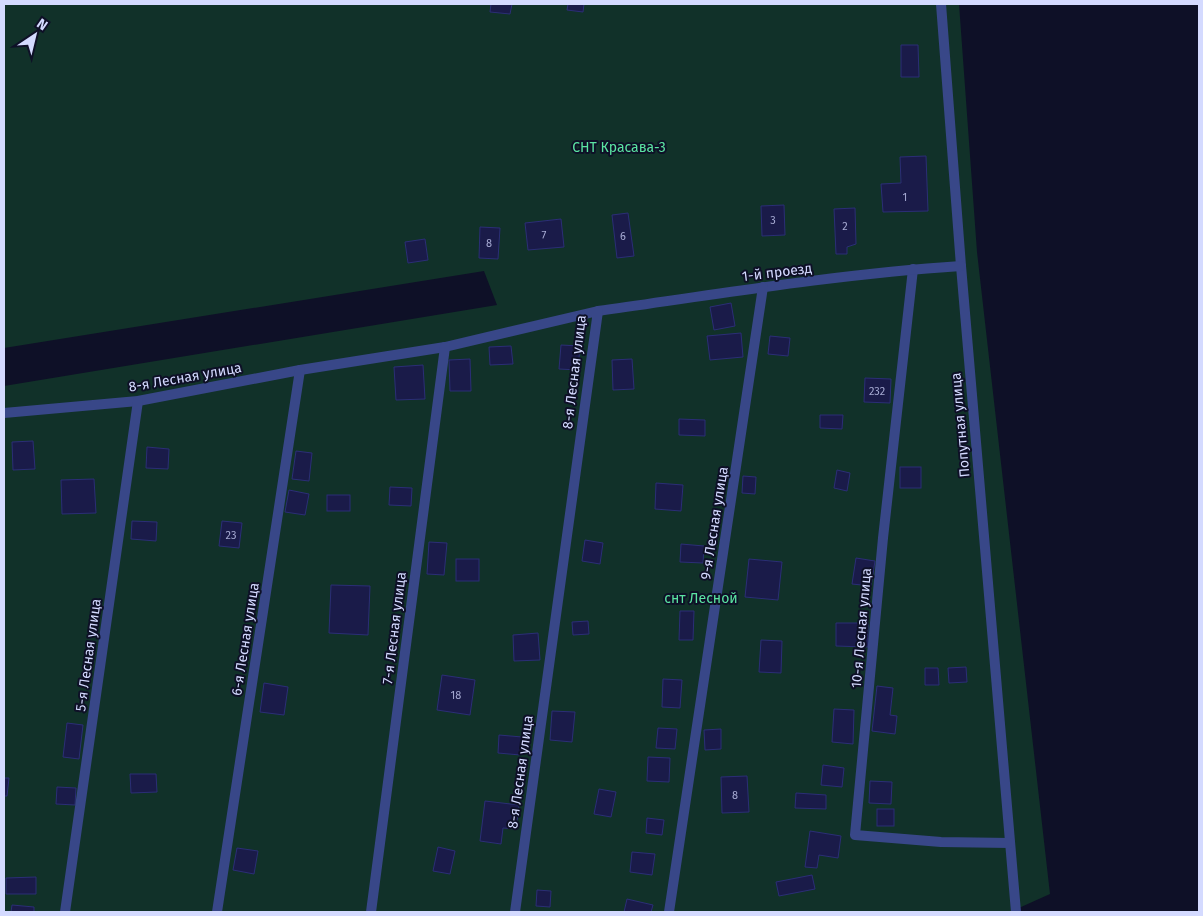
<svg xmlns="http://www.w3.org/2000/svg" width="1203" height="916" font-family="'Fira Sans',sans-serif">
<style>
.green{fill:#113129}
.building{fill:#1a1b49;stroke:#2b2e76}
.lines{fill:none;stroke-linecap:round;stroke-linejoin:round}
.street{stroke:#384788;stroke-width:10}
.labels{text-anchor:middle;stroke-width:4;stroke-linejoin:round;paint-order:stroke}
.number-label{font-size:11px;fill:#a6aad2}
.park-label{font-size:14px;fill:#5be4a2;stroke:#0e1027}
.street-label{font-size:14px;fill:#d4daff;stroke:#0e1027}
</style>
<rect width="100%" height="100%" fill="#0e1027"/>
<polygon class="green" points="4,4 959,4 977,252 1050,894 1010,912 4,912 4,386 497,305 484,271 4,348"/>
<g class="building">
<polygon points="491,4 512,4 510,14 490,12"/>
<polygon points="568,4 584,4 583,12 567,10"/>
<polygon points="901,45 918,45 919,77 901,77"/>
<polygon points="926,156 928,211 883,212 881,184 901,183 900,157"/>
<polygon points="784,205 785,235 762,236 761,206"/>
<polygon points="855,208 856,244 847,247 847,254 836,254 834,209"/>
<polygon points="628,213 634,256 617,258 612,215"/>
<polygon points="561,219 564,247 528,250 525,223"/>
<polygon points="480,227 500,228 498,259 479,258"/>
<polygon points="425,239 428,260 408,263 405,242"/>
<polygon points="731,303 735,326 714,330 710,307"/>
<polygon points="741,333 743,357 710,360 707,336"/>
<polygon points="770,336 790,338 788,356 768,354"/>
<polygon points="561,345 580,346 578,370 559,369"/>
<polygon points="511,346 513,364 490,365 489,347"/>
<polygon points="470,359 471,391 450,391 449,360"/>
<polygon points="632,359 634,389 613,390 612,360"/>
<polygon points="423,365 425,399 396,400 394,367"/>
<polygon points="865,378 891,379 890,403 864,402"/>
<polygon points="820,415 843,415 842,429 820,428"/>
<polygon points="679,419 705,420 705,436 679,435"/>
<polygon points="33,441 35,469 13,470 12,442"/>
<polygon points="147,447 169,449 168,469 146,468"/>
<polygon points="296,451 312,453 309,481 292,479"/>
<rect x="900" y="467" width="21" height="21"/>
<polygon points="837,470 850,473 847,491 834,488"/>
<polygon points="743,476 756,477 755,494 742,493"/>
<polygon points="94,479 96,513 62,514 61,480"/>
<polygon points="656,483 683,485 681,511 655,509"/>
<polygon points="390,487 412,488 411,506 389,505"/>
<polygon points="289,490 309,494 305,515 285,512"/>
<rect x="327" y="495" width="23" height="16"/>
<polygon points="132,521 157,522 156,541 131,539"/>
<polygon points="222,521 242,523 239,548 219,546"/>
<polygon points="585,540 603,543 600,564 582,561"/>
<polygon points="429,542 447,543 444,575 427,574"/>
<polygon points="681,544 704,546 703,563 680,562"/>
<polygon points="856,558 875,561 871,586 852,584"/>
<rect x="456" y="559" width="23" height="22"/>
<polygon points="749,559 782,562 778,600 745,597"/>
<polygon points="331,585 370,586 368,635 329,633"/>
<polygon points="680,611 694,611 693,640 679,640"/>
<polygon points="588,621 589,634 573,635 572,622"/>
<polygon points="836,623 868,623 868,647 836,646"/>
<polygon points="538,633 540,660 514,661 513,635"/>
<polygon points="761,640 782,641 781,673 759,672"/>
<polygon points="966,667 967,682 949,683 948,668"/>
<polygon points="925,668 938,668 939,685 925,685"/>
<polygon points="442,675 475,680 470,715 437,710"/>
<polygon points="663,679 682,680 680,708 662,707"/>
<polygon points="264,683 288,687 284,715 260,712"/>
<polygon points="877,686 893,688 890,715 897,716 895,734 872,731"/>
<polygon points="834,709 854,710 853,744 832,742"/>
<polygon points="552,711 575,712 572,742 550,740"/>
<polygon points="67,723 83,725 79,759 63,757"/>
<polygon points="658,728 677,729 675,749 656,748"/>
<polygon points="721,729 721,749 705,750 704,730"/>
<polygon points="499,735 522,737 520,755 498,753"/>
<polygon points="648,757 670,758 669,782 647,781"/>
<polygon points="823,765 844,768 842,787 821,785"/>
<polygon points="130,774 156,774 157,792 131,793"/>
<polygon points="747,776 749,812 722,813 721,777"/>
<polygon points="4,778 9,778 7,796 4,796"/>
<polygon points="870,781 892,782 891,804 869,803"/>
<polygon points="57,787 76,788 75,805 56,804"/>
<polygon points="599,789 616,792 611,817 594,814"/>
<polygon points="796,793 826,795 826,809 795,808"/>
<polygon points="485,801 519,805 516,829 503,828 501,844 480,841"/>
<rect x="877" y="809" width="17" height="17"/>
<polygon points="647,818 664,820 662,835 646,833"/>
<polygon points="810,831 841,836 838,858 819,855 817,868 805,867"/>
<polygon points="438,847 455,851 450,874 433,871"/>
<polygon points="237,848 258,851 254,874 233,870"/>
<polygon points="632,852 655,854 652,875 630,872"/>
<polygon points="812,875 815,889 779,896 776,882"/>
<polygon points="36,877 36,894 6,894 6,878"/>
<polygon points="537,890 551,891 550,907 536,906"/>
<polygon points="627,899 653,905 651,912 624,912"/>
<polygon points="12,905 34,907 34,912 11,912"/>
</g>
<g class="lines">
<g class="street">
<polyline points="941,4 961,266 1016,912"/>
<polyline points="913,269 883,538 855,835 941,842 1010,843"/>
<path d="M598,311C718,294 839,274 961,266"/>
<polyline points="4,413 138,401 300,370 445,347 598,311 515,912"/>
<polyline points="65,912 138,401"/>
<polyline points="217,912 300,370"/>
<polyline points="371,912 445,347"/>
<polyline points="669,912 763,287"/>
</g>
</g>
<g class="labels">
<g class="number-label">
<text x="905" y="201">1</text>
<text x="773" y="224">3</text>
<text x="845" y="230">2</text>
<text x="544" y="239">7</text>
<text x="623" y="240">6</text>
<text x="489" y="247">8</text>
<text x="877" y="395">232</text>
<text x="231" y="539">23</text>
<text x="456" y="699">18</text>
<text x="735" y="799">8</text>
</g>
<g class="park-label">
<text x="619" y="152">СНТ Красава-3</text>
<text x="701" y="603">снт Лесной</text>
</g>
<g class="street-label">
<text transform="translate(777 272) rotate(-7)" y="5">1-й проезд</text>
<text transform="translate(574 372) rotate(-83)" y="5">8-я Лесная улица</text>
<text transform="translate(185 377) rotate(-10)" y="5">8-я Лесная улица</text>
<text transform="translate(960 425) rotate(-95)" y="5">Попутная улица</text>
<text transform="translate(714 523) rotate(-81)" y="5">9-я Лесная улица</text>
<text transform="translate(394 628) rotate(-83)" y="5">7-я Лесная улица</text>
<text transform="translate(861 628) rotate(-85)" y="5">10-я Лесная улица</text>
<text transform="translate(245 639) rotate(-81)" y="5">6-я Лесная улица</text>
<text transform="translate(88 655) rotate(-82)" y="5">5-я Лесная улица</text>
<text transform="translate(520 772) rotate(-82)" y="5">8-я Лесная улица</text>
</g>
</g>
<rect width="1203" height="916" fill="none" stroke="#d4daff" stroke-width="10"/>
<g transform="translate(35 35) rotate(35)" stroke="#0e1027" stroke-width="4" paint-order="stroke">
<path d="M0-4L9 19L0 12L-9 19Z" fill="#d4daff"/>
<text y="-8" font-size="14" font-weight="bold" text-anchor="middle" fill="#d4daff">N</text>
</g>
</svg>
